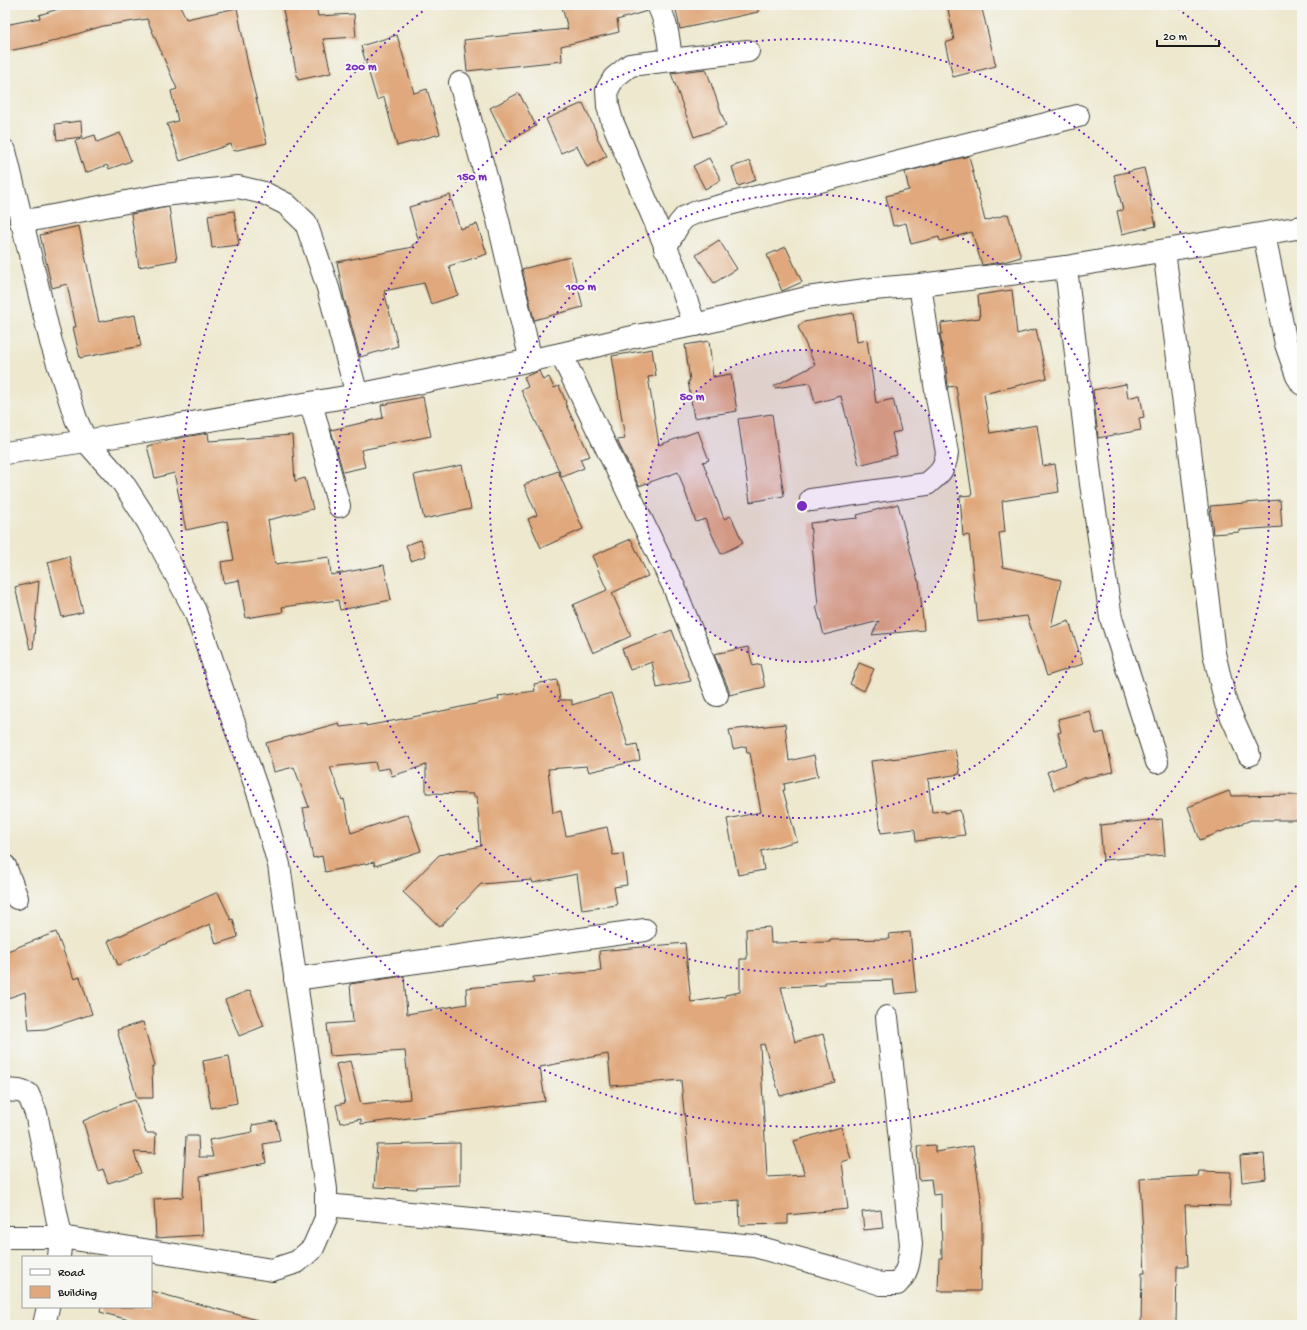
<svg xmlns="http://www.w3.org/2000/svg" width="1307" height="1330" font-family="'Gochi Hand',sans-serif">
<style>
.building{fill:#e0a87c}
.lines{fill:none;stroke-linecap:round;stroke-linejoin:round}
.minor-casing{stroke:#3b3b37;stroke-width:24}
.minor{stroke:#fff;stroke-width:22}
.ring{fill:none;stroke:#7b2cbf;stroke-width:2;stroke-dasharray:2 4}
.centre{fill:#7b2cbf;stroke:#f6f6f2;stroke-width:2}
.ring-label{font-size:12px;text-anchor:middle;font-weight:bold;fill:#7b2cbf;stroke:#f6f6f2;stroke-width:4;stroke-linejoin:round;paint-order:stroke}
</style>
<rect width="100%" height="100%" fill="#f6f6f2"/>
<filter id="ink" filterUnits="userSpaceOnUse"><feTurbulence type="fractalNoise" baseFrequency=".025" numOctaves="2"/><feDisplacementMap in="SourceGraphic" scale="8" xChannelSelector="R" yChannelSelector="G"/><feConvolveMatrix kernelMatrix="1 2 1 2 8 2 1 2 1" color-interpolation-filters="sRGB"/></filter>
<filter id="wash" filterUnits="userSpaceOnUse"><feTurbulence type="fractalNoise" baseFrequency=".012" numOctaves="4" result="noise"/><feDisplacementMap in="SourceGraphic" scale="16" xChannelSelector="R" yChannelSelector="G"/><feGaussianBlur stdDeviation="0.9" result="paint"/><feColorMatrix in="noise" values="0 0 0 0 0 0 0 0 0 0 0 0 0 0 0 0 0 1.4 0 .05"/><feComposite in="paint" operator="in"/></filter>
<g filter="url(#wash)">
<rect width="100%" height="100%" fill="#ede8ce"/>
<g id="blocks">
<g class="building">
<polygon points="71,5 180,5 186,19 237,8 248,65 267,143 233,151 231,144 180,161 167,124 178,121 171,91 177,89 147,19 103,26 44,44 8,51 5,35 5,25 40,18 39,15"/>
<polygon points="282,5 316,5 318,16 354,14 356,37 323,39 331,73 298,80"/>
<polygon points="571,5 646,5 647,11 617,20 619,32 561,46 562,61 467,71 464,40 568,29 562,7"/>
<polygon points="675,5 758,5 758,12 680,29"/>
<polygon points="967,5 981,5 996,66 953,77 945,43 954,40 948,9"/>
<polygon points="397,35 414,93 427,89 440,134 397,146 384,97 377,100 361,46"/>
<polygon points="706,69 726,126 694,137 671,73"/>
<polygon points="519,93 536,126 507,142 490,108"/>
<polygon points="583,103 598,136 597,137 607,156 587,167 577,146 561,153 546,119"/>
<polygon points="81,121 82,137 57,140 55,124"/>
<polygon points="120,133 131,161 109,169 107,165 85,173 75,141 95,135 97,142"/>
<polygon points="969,156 985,221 1008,214 1021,257 1003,262 982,265 972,232 940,241 939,237 911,244 906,223 893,226 886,196 909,190 905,172"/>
<polygon points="709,158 721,180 705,189 693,166"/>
<polygon points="750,161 756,180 738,186 732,167"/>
<polygon points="1144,168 1151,197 1150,198 1156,226 1122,234 1117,211 1123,210 1114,175"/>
<polygon points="450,195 460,229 477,224 487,254 449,266 458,295 431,304 424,283 384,291 398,346 360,357 344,298 337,262 413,247 412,245 419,242 409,207"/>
<polygon points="169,207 177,260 139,267 131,214"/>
<polygon points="234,211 239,245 212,248 208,215"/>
<polygon points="79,226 99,322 135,315 141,346 80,358 73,327 76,327 67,284 52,288 40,235"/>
<polygon points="719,240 737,269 714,283 696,255"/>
<polygon points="786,247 802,282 782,291 767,255"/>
<polygon points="570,257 583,307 534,320 522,269"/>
<polygon points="1012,290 1017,334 1036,329 1047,378 984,394 990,433 1037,425 1043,466 1055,464 1059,492 1002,501 1005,532 999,533 1003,567 1061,580 1051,627 1069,621 1083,664 1047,676 1027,616 978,622 969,535 963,536 960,496 972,495 956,386 948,387 945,358 944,358 940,334 942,334 941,323 980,318 978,295"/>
<polygon points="853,313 857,342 867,340 876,403 893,399 901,431 892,433 897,455 859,465 841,396 815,403 810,383 775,388 774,386 815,365 798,327 804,322"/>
<polygon points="709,341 713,377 731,374 737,411 694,418 688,381 690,381 685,345"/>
<polygon points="652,349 656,376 648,377 659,445 698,431 709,460 703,462 724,519 731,516 743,543 721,554 705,519 696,522 678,472 639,486 617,440 625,439 612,356"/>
<polygon points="539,371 543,380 549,377 554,388 559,386 566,402 565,403 590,456 580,459 584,468 562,477 521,390 528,387 524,377"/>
<polygon points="1126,384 1128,398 1140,395 1144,417 1139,418 1141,430 1098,438 1093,390"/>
<polygon points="423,397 431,436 361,450 365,467 343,472 331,430 383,418 381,405"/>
<polygon points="772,414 784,496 750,502 738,419"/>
<polygon points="208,433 209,441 292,435 295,481 305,478 313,509 268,520 275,564 329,557 331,575 384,565 391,600 340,610 338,600 282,607 283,612 246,618 239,580 224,583 221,562 234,560 227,521 186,530 174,473 155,478 147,446 179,438"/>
<polygon points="462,465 471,509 424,519 414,475"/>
<polygon points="558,471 583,529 541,548 528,519 537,515 524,485"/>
<polygon points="1280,500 1282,527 1240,530 1240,532 1213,534 1210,506"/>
<polygon points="898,504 918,581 919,581 924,630 872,635 879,621 824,635 816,606 818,605 810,523 858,518 857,515"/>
<polygon points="631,539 648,576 612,593 631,636 593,653 573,605 607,590 592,556"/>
<polygon points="421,540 426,556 411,561 406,545"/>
<polygon points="69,556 83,612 62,617 48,562"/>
<polygon points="39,581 33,648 30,649 15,587"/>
<polygon points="672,630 691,681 657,688 652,662 630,670 622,649"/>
<polygon points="748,647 753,666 760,664 765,687 729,695 729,690 714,654"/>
<polygon points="859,663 874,669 864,691 850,684"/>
<polygon points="557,680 560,700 572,700 572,705 611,693 628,746 637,744 640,760 589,772 587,766 548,769 553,813 561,811 566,836 607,827 613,855 623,854 627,885 614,887 617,905 582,910 577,874 533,883 532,880 481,884 440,927 403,892 439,855 481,846 477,797 474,797 474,794 426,793 426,765 392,776 389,768 377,770 375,762 330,767 342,800 344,799 351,833 408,814 421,851 375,866 374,862 325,872 322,856 313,858 303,808 309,807 294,767 274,772 266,743 339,723 340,727 366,724 366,726 423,715 499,699 498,696 535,691 534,684"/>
<polygon points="1090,711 1096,734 1104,732 1113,772 1084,778 1054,790 1047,772 1066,765 1058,733 1061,732 1058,719"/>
<polygon points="785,724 789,761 814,755 818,776 784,784 785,790 783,790 797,841 761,851 764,870 738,875 727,819 761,812 750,753 747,753 746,746 733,749 729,730"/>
<polygon points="955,749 960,774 928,779 932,812 945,811 945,813 960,810 965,835 916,841 915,830 914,829 881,833 871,761 909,757"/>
<polygon points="1229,791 1231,796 1300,795 1300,820 1251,820 1200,840 1188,807"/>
<polygon points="1162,819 1165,855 1103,860 1100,825"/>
<polygon points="218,892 231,920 233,919 238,937 216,944 210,924 118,965 108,941"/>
<polygon points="770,927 771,943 830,942 830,940 890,939 889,934 910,932 916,992 895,994 893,980 825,982 825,985 781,987 795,1042 823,1034 835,1082 780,1096 764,1044 760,1045 767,1177 805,1175 794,1141 841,1127 851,1159 842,1162 848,1209 788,1215 788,1224 740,1225 739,1200 693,1204 681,1080 611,1086 608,1054 540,1067 545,1101 361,1124 361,1119 340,1123 336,1105 345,1103 336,1064 350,1061 361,1104 410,1099 405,1051 330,1056 327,1024 353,1022 350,984 404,976 407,1014 467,1004 466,988 534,982 533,977 601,971 599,951 685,943 691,1002 725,997 725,995 740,992 740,959 747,959 746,929"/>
<polygon points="56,932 74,979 80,977 92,1014 46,1029 29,1030 25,992 5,999 5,952"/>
<polygon points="250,990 264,1026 239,1036 225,1000"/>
<polygon points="143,1022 155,1066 152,1067 153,1098 137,1098 117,1030"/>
<polygon points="229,1056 237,1103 211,1108 203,1061"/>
<polygon points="135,1100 146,1133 156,1133 155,1153 134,1152 141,1173 108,1183 103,1169 98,1171 83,1121 122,1104"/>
<polygon points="276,1121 280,1141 263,1144 266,1163 200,1176 203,1235 156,1238 154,1199 183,1197 186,1136 198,1136 199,1157 213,1157 209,1140 253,1132 252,1125"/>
<polygon points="460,1143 460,1185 417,1187 417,1189 374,1187 377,1145"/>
<polygon points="935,1145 935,1152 973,1146 982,1204 982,1246 981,1246 980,1291 938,1291 939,1258 942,1258 941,1194 933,1195 931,1179 919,1180 917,1146"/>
<polygon points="1264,1154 1266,1179 1242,1182 1240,1156"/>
<polygon points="1199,1171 1231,1172 1230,1206 1185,1205 1188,1266 1177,1266 1176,1325 1141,1325 1142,1273 1145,1273 1140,1179 1198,1176"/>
<polygon points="881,1210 883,1228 864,1230 862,1212"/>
<polygon points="151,1291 257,1320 256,1325 147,1325 100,1312 101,1307 151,1307"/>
</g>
</g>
</g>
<g filter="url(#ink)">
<use href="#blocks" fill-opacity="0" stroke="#3b3b37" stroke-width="1"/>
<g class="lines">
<g class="minor-casing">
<g id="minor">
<path d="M658,5C667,23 669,41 671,60L630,65L614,78L607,90L608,106L612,121L674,266L695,325"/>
<polyline points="671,60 748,51"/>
<polyline points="460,83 498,220 531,361"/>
<polyline points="5,151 51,342 76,419 86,441 123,483 148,522 195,611 261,801 279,865 326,1189 326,1218 313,1248 297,1262 272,1270 61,1237 59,1257"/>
<polyline points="21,222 163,195 238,187 264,193 286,204 306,223 328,288 357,395"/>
<polyline points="1264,234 1286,344 1297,376 1302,384"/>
<polyline points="665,248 679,224 685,217 697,212 1078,116"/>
<polyline points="1164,251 1190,450 1214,653 1226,704 1249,755"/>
<polyline points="1066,267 1091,484 1111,618 1157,762"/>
<polyline points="561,354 674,587 717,695"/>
<polyline points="311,403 339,506"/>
<polyline points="5,453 86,441 357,395 561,354 637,336 695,325 807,298 873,289 920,285 1066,267 1302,227"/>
<path d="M811,500L927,484C939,474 945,470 947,453L937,397L920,285"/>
<polyline points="5,866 17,898"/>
<polyline points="295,979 645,930"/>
<polyline points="5,1090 19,1091 28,1094 36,1113 61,1237 5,1237"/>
<path d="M326,1205L754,1246L837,1269L881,1284H897C909,1272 909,1260 911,1244L887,1017"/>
<polyline points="44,1325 48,1307"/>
</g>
</g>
<use href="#minor" class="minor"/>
</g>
</g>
<circle cx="802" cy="506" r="156" fill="#7b2cbf" fill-opacity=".12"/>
<g class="ring">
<circle cx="802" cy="506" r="156"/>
<circle cx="802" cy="506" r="312"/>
<circle cx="802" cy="506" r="467"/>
<path d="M1300 881A623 623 0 1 1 431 5M1173 5A623 623 0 0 1 1300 131"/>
</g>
<circle cx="802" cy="506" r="6" class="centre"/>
<g class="ring-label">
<text x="361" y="70">200 m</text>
<text x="472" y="180">150 m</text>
<text x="581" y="290">100 m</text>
<text x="692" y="400">50 m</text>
</g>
<rect width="1307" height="1330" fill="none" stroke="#f6f6f2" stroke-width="20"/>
<rect x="22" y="1256" width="130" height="52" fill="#f6f6f2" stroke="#9f9f9c"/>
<rect x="30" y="1269" width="20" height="6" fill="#ffffff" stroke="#9f9f9c"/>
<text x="58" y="1276" font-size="12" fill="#1c1c1c">Road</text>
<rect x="30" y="1286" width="20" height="12" fill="#e0a87c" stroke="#9f9f9c"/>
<text x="58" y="1296" font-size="12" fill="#1c1c1c">Building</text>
<path d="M1157 40v6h62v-6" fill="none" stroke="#1c1c1c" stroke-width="2"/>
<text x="1163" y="40" font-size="12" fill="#1c1c1c" stroke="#f6f6f2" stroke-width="3" paint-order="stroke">20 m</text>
</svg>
